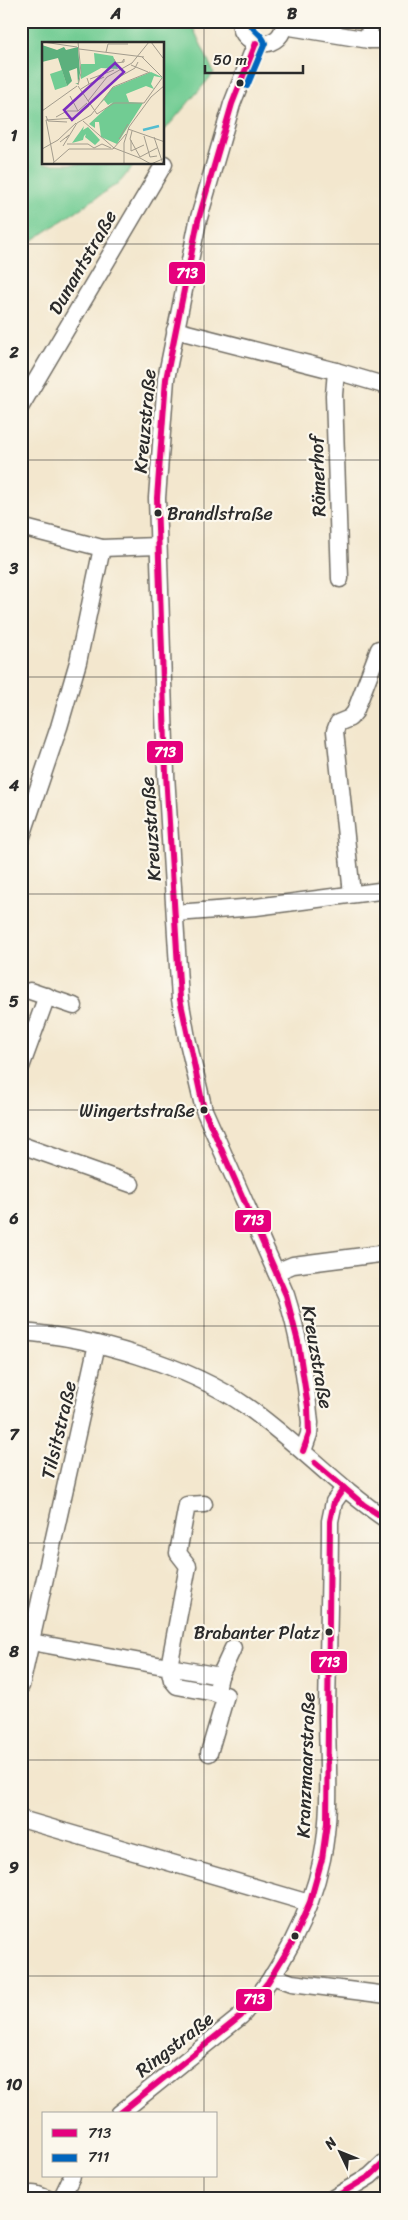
<svg xmlns="http://www.w3.org/2000/svg" width="408" height="2220" font-family="Sriracha,sans-serif">
<style>
.green{fill:#71cc93;stroke:#4e7c5f}
.lines{fill:none;stroke-linecap:round;stroke-linejoin:round}
.minor-casing{stroke:#716d64;stroke-width:19}
.minor{stroke:#fff;stroke-width:16}
.bus-1-casing{stroke:#fbf7ec;stroke-width:10}
.bus-2-casing{stroke:#fbf7ec;stroke-width:10}
.bus-1{stroke:#e5007d;stroke-width:6}
.bus-2{stroke:#0065bd;stroke-width:6}
.grid{fill:none;stroke:#2b2b2b;stroke-width:1;stroke-opacity:0.55}
.bus-dot{fill:#2b2b2b;stroke:#fbf7ec;stroke-width:2}
.labels{text-anchor:middle;stroke-width:4.5;stroke-linejoin:round;paint-order:stroke}
.bus-label{font-size:18px;fill:#2b2b2b;stroke:#fbf7ec;text-anchor:end}
.street-label{font-size:19px;fill:#2b2b2b;stroke:#fbf7ec}
.inset-river{fill:none;stroke:#53bdd0;stroke-width:2.5}
.inset-road{fill:none;stroke:#a39c8d;stroke-width:1}
.view{fill:#7b2cbf;fill-opacity:0.15;stroke:#7b2cbf;stroke-width:2.5}
.inset-edge{fill:none;stroke:#2b2b2b;stroke-width:2.5}
.line-badge{stroke:#fbf7ec;stroke-width:2}
.badge-label{font-size:14px;text-anchor:middle;font-weight:bold;fill:#fff}
.neatline{fill:none;stroke:#2b2b2b;stroke-width:2}
.grid-label{font-size:16px;text-anchor:middle;font-weight:bold;fill:#2b2b2b}
</style>
<rect width="100%" height="100%" fill="#fbf7ec"/>
<filter id="ink" filterUnits="userSpaceOnUse"><feTurbulence type="fractalNoise" baseFrequency=".02" numOctaves="2"/><feDisplacementMap in="SourceGraphic" scale="10" xChannelSelector="R" yChannelSelector="G"/><feConvolveMatrix kernelMatrix="1 2 1 2 8 2 1 2 1" color-interpolation-filters="sRGB"/></filter>
<filter id="wash" filterUnits="userSpaceOnUse"><feTurbulence type="fractalNoise" baseFrequency=".0096" numOctaves="4" result="noise"/><feDisplacementMap in="SourceGraphic" scale="20" xChannelSelector="R" yChannelSelector="G"/><feGaussianBlur stdDeviation="1.12" result="paint"/><feColorMatrix in="noise" values="0 0 0 0 0 0 0 0 0 0 0 0 0 0 0 0 0 1.4 0 .05"/><feComposite in="paint" operator="in"/></filter>
<g filter="url(#wash)">
<rect width="100%" height="100%" fill="#f3e7ce"/>
<polygon class="green" points="21,21 190,21 214,73 164,131 164,44 44,44 44,164 135,164 120,182 21,248"/>
</g>
<g filter="url(#ink)">
<g class="lines">
<g class="minor-casing">
<g id="minor">
<path d="M240,21C241,51 285,51 284,21"/>
<polyline points="284,26 369,40 387,40"/>
<polyline points="369,40 370,21"/>
<path d="M256,43L232,104L198,221L166,379L157,498L166,774L180,999L187,1038L204,1110L286,1295C299,1336 306,1380 310,1423L309,1434L303,1451"/>
<polyline points="175,330 336,371 387,386"/>
<polyline points="336,371 334,395 340,579"/>
<polyline points="21,406 164,164"/>
<polyline points="21,527 102,548 158,546"/>
<polyline points="21,839 59,727 78,662 102,548"/>
<polyline points="352,894 335,731 338,723 350,718 355,712 379,649"/>
<polyline points="176,913 256,907 387,890"/>
<polyline points="30,991 74,1006"/>
<polyline points="21,1067 47,996"/>
<polyline points="21,1145 131,1184"/>
<polyline points="276,1272 293,1265 387,1253"/>
<path d="M21,1332C91,1337 188,1365 246,1406C295,1440 336,1486 387,1520"/>
<polyline points="204,1504 187,1505 178,1553 188,1566 169,1667 220,1676 216,1694"/>
<polyline points="31,1642 169,1667 172,1680 177,1686 226,1695 209,1753"/>
<polyline points="220,1676 233,1648"/>
<polyline points="21,1686 97,1344"/>
<polyline points="21,1819 309,1903"/>
<polyline points="272,1976 292,1983 387,1995"/>
<path d="M119,2114L241,2016C280,1974 310,1916 322,1859C332,1811 327,1760 327,1711C328,1648 330,1584 330,1521L334,1502L344,1488"/>
<path d="M21,2197C32,2192 37,2194 48,2199"/>
<polyline points="61,2199 72,2176"/>
<polyline points="332,2199 370,2176 387,2160"/>
</g>
</g>
<use href="#minor" class="minor"/>
<g class="bus-1-casing">
<g id="bus-1">
<polyline points="256,43 232,104 198,221 166,379 157,498 166,774 180,999 204,1110 286,1295 298,1342 308,1407 309,1434 303,1451"/>
<polyline points="315,1463 364,1505 387,1520"/>
<polyline points="119,2114 241,2016 268,1982 292,1943 310,1902 322,1859 327,1823 330,1521 334,1502 344,1488"/>
<polyline points="332,2199 370,2176 387,2160"/>
</g>
</g>
<g class="bus-2-casing">
<path id="bus-2" d="M247,86L265,43C262,33 253,32 249,21"/>
</g>
<use href="#bus-1" class="bus-1"/>
<use href="#bus-2" class="bus-2"/>
</g>
</g>
<path class="grid" d="M204,21V2114M21,244H387M21,460H387M21,677H387M21,894H387M21,1110H387M21,1326H387M21,1543H387M21,1760H387M21,1976H387M204,2176V2199"/>
<g class="bus-dot">
<circle cx="240" cy="83" r="4.5"/>
<circle cx="158" cy="513" r="4.5"/>
<circle cx="204" cy="1110" r="4.5"/>
<circle cx="329" cy="1632" r="4.5"/>
<circle cx="295" cy="1936" r="4.5"/>
</g>
<g class="labels">
<g class="bus-label">
<text x="167" y="520" text-anchor="start">Brandlstraße</text>
<text x="195" y="1117">Wingertstraße</text>
<text x="320" y="1639">Brabanter Platz</text>
</g>
<g class="street-label">
<text transform="translate(82 262) rotate(-60)" y="7">Dunantstraße</text>
<text transform="translate(144 421) rotate(-85)" y="7">Kreuzstraße</text>
<text transform="translate(317 476) rotate(-92)" y="7">Römerhof</text>
<text transform="translate(150 829) rotate(-94)" y="7">Kreuzstraße</text>
<text transform="translate(318 1357) rotate(80)" y="7">Kreuzstraße</text>
<text transform="translate(58 1430) rotate(-77)" y="7">Tilsitstraße</text>
<text transform="translate(305 1765) rotate(-88)" y="7">Kranzmaarstraße</text>
<text transform="translate(174 2044) rotate(-38)" y="7">Ringstraße</text>
</g>
</g>
<g transform="translate(42 42)">
<rect width="122" height="122" fill="#f3e7ce"/>
<path d="M52,11L71,14L76,27L59,26L39,37V22H53ZM20,28L25,44L13,48L8,32ZM109,30L122,36L112,34L109,42L112,47L104,44L84,52L87,60L101,61L75,102L59,95L57,80H53V86L47,82L71,60L66,63L62,58L58,62L70,46ZM42,84L41,88L46,85L58,98L53,103L43,95L44,92L42,94L41,98L30,101Z" fill="#71cc93"/>
<path d="M0,3L15,8L22,5L24,8L36,5L38,31L36,42H33L36,41L35,26L27,29L30,39L25,44L16,16L0,20Z" fill="#5cb07d"/>
<path class="inset-river" d="M101,88L117,84"/>
<path class="inset-road" d="M1,0L35,5M109,0L121,16M37,7L102,15M64,10L66,2H86M100,15L120,35M72,17L74,21L82,20V17L80,20M89,23L106,30M48,37L72,28M72,38L93,26L96,20M47,42L62,35M36,43L39,31L36,0M36,44L55,72L72,61H102L120,36M39,47L47,42L45,36M28,54L36,69M46,59L65,35L90,21L107,0M0,69L35,44M4,74L6,79L25,80M14,75L25,69H36L45,61M32,76L47,64M4,78L12,120M4,78L32,76M41,79L72,106L98,116M35,81L49,73L71,45L108,30M86,87L123,100M90,89L88,97L98,115M102,94L108,115L115,114M112,95L121,122M77,97L86,82M89,98V109L102,103M18,100L27,93L24,96M25,102H46L52,106L60,102L69,106M21,104L35,81M0,107L16,98L34,81M98,115L115,106M98,116L109,122L123,116M10,122L27,107H71L84,92M82,122V101L87,85L109,55L123,43"/>
<path class="view" d="M73,21L82,30L30,78L22,68Z"/>
<rect width="122" height="122" class="inset-edge"/>
</g>
<g class="line-badge">
<rect x="168" y="261" width="38" height="24" rx="5" fill="#e5007d"/>
<rect x="146" y="740" width="38" height="24" rx="5" fill="#e5007d"/>
<rect x="234" y="1209" width="38" height="24" rx="5" fill="#e5007d"/>
<rect x="310" y="1650" width="38" height="24" rx="5" fill="#e5007d"/>
<rect x="235" y="1988" width="38" height="24" rx="5" fill="#e5007d"/>
</g>
<g class="badge-label">
<text x="187" y="278">713</text>
<text x="165" y="757">713</text>
<text x="253" y="1225">713</text>
<text x="329" y="1667">713</text>
<text x="254" y="2004">713</text>
</g>
<rect width="408" height="2220" fill="none" stroke="#fbf7ec" stroke-width="55"/>
<rect x="42" y="2112" width="175" height="65" fill="#fbf7ec" stroke="#a8a59f"/>
<rect x="52" y="2129" width="25" height="8" fill="#e5007d" stroke="#a8a59f"/>
<text x="88" y="2138" font-size="15" fill="#2b2b2b">713</text>
<rect x="52" y="2154" width="25" height="8" fill="#0065bd" stroke="#a8a59f"/>
<text x="88" y="2162" font-size="15" fill="#2b2b2b">711</text>
<g transform="translate(340 2152) rotate(313)" stroke="#fbf7ec" stroke-width="4" paint-order="stroke">
<path d="M0-4L9 19L0 12L-9 19Z" fill="#2b2b2b"/>
<text y="-8" font-size="14" font-weight="bold" text-anchor="middle" fill="#2b2b2b">N</text>
</g>
<path d="M205 65v8h98v-8" fill="none" stroke="#2b2b2b" stroke-width="2.5"/>
<text x="213" y="65" font-size="15" fill="#2b2b2b" stroke="#fbf7ec" stroke-width="4" paint-order="stroke">50 m</text>
<rect x="28" y="28" width="352" height="2164" class="neatline"/>
<g class="grid-label">
<text x="116" y="19">A</text>
<text x="292" y="19">B</text>
<text x="14" y="141">1</text>
<text x="14" y="358">2</text>
<text x="14" y="574">3</text>
<text x="14" y="791">4</text>
<text x="14" y="1007">5</text>
<text x="14" y="1224">6</text>
<text x="14" y="1440">7</text>
<text x="14" y="1657">8</text>
<text x="14" y="1873">9</text>
<text x="14" y="2090">10</text>
</g>
</svg>
